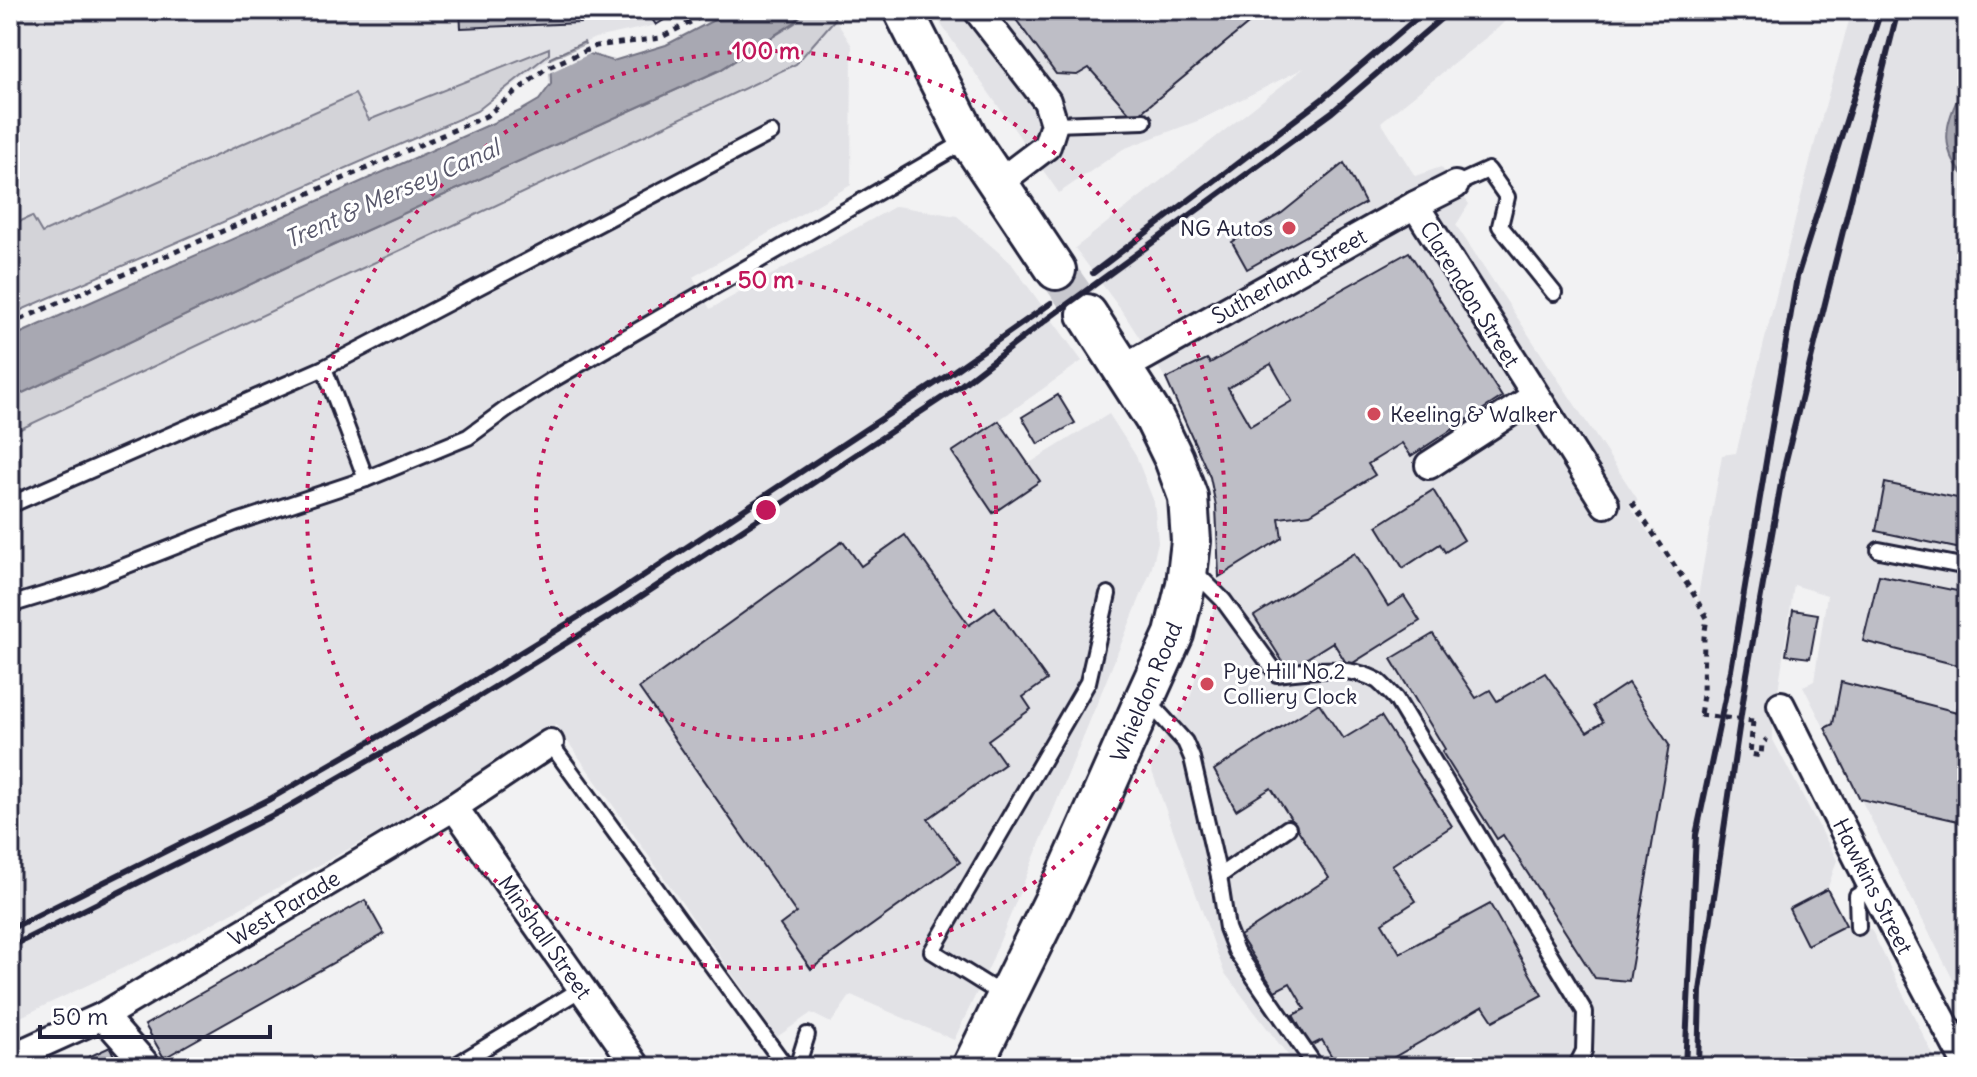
<svg xmlns="http://www.w3.org/2000/svg" width="1977" height="1077" font-family="Delius,sans-serif">
<style>
.built{fill:#e2e2e6}
.green{fill:#d3d3d8;stroke:#7a7a8a;stroke-width:2}
.water{fill:#a8a8b2;stroke:#727282;stroke-width:2}
.pier{fill:#f2f2f3}
.building{fill:#bebec6;stroke:#22223b;stroke-width:2;fill-rule:evenodd}
.lines{fill:none;stroke-linecap:round;stroke-linejoin:round}
.secondary-tunnel{stroke:#c8c8ce;stroke-width:38;stroke-dasharray:38 19;stroke-linecap:butt}
.lane-casing{stroke:#22223b;stroke-width:20}
.street-casing{stroke:#22223b;stroke-width:32}
.secondary-casing{stroke:#22223b;stroke-width:44}
.path{stroke:#22223b;stroke-width:5;stroke-dasharray:6 6;stroke-linecap:butt}
.lane{stroke:#fff;stroke-width:14}
.street{stroke:#fff;stroke-width:26}
.secondary{stroke:#fff;stroke-width:38}
.rail{stroke:#22223b;stroke-width:6}
.path-bridge{stroke:#22223b;stroke-width:5;stroke-dasharray:6 6;stroke-linecap:butt}
.ring{fill:none;stroke:#c2185b;stroke-width:4;stroke-dasharray:4 8}
.poi-dot{fill:#d1495b;stroke:#fff;stroke-width:3}
.labels{text-anchor:middle;stroke-width:6;stroke-linejoin:round;paint-order:stroke}
.poi-label{font-size:22px;fill:#22223b;stroke:#fff;text-anchor:start}
.street-label{font-size:22px;fill:#22223b;stroke:#fff}
.water-label{font-size:24px;font-style:italic;fill:#58586b;stroke:#fff}
.centre{fill:#c2185b;stroke:#fff;stroke-width:4}
.ring-label{font-size:24px;text-anchor:middle;font-weight:bold;fill:#c2185b;stroke:#fff;stroke-width:6;stroke-linejoin:round;paint-order:stroke}
</style>
<rect width="100%" height="100%" fill="#f2f2f3"/>
<filter id="ink" filterUnits="userSpaceOnUse"><feTurbulence type="fractalNoise" baseFrequency=".0125" numOctaves="2"/><feDisplacementMap in="SourceGraphic" scale="16" xChannelSelector="R" yChannelSelector="G"/><feConvolveMatrix kernelMatrix="1 2 1 2 8 2 1 2 1" color-interpolation-filters="sRGB"/></filter>
<g filter="url(#ink)">
<g class="built">
<polygon points="10,10 680,10 656,25 595,38 550,58 495,99 460,117 412,105 368,120 354,95 41,233 10,225"/>
<polygon points="931,10 1516,10 1498,28 1381,122 1415,176 1441,167 1469,204 1456,225 1638,500 1629,505 1697,602 1722,455 1736,453 1815,142 1852,10 1967,10 1967,1007 1803,686 1814,681 1827,595 1794,585 1773,724 1773,740 1837,860 1827,890 1846,925 1871,929 1939,1067 1297,1067 1224,972 1149,763 1191,695 1214,608 1219,577 1216,506 1210,477 1166,379 1124,314 1075,248 1304,68 1200,120 1123,149 1059,193"/>
<polygon points="835,19 852,46 851,185 693,277 710,309 896,206 957,216 1011,263 1082,361 999,420 1028,464 1109,414 1136,456 1154,502 1158,542 1151,571 990,965 954,1040 851,995 831,1023 811,1013 777,1037 556,725 424,808 180,941 10,1022 10,434 796,64"/>
</g>
<g class="green">
<polygon points="805,10 830,10 835,19 796,64 10,434 10,399 312,255 720,70 795,23"/>
<polygon points="549,48 549,54 477,111 10,315 10,226 32,216 42,233 355,94 369,120"/>
</g>
<g class="water">
<polygon points="733,10 805,10 795,22 720,70 312,255 10,399 10,338 520,111 539,100 551,84 550,58 584,42 590,54 613,61 666,45"/>
<path d="M1967,81V178C1934,147 1948,114 1967,81Z"/>
</g>
<polygon class="pier" points="589,43 596,51 549,73 546,62"/>
<g class="building">
<polygon points="460,10 580,10 580,23 461,28"/>
<polygon points="646,10 680,10 656,25"/>
<polygon points="1009,10 1265,10 1134,118 1089,68 1077,75 1056,74"/>
<polygon points="1344,163 1365,203 1247,269 1232,242 1282,213"/>
<path d="M1409,252L1502,397L1411,456L1402,443L1368,464L1375,475L1310,514L1279,518L1282,538L1219,577L1216,506L1210,477L1166,379L1207,359L1210,363ZM1271,364L1292,401L1250,426L1228,388Z"/>
<polygon points="1058,395 1075,423 1038,444 1022,417"/>
<polygon points="999,421 1040,481 993,513 952,452"/>
<polygon points="1885,483 1967,500 1967,522 1961,549 1876,531"/>
<polygon points="1433,490 1464,540 1445,552 1440,544 1403,568 1377,526"/>
<polygon points="905,535 969,625 995,607 1047,680 1023,697 1031,709 988,740 1005,764 928,819 960,862 811,969 780,925 796,913 639,688 843,541 861,566"/>
<polygon points="1355,553 1388,606 1404,596 1420,621 1348,666 1333,642 1288,670 1254,616"/>
<polygon points="1879,575 1967,593 1967,823 1860,799 1825,728 1833,724 1841,682 1957,712 1965,667 1863,641"/>
<polygon points="1793,610 1818,614 1810,658 1786,655"/>
<polygon points="1433,634 1476,698 1490,690 1497,701 1545,673 1587,732 1603,722 1593,706 1628,683 1669,745 1629,981 1595,978 1503,835 1497,839 1442,752 1445,749 1391,659"/>
<polygon points="1204,678 1213,681 1210,689 1201,686"/>
<polygon points="1319,703 1343,739 1381,716 1452,826 1392,865 1416,901 1382,923 1400,953 1490,904 1542,995 1493,1021 1483,1006 1377,1067 1338,1067 1322,1040 1310,1046 1293,1015 1305,1009 1290,983 1275,991 1240,936 1329,878 1271,788 1236,810 1214,770"/>
<polygon points="1827,889 1846,925 1807,945 1789,909"/>
<polygon points="365,900 384,934 164,1058 145,1025"/>
<polygon points="110,1047 119,1067 67,1067"/>
</g>
<g class="lines">
<polyline class="secondary-tunnel" points="1056,270 1087,314"/>
<g class="lane-casing">
<g id="lane">
<polyline points="1054,124 1144,121"/>
<polyline points="1455,185 1488,170 1507,197 1500,226 1554,293"/>
<polyline points="324,368 366,479"/>
<polyline points="10,505 324,368 771,133"/>
<polyline points="1879,550 1967,567"/>
<path d="M1194,571L1223,600L1277,674C1308,670 1349,664 1378,681C1384,686 1391,694 1396,699L1585,1012L1584,1051L1576,1067"/>
<polyline points="10,605 82,583 237,522 366,479 468,437 509,407 552,380 966,141"/>
<polyline points="1148,701 1185,742 1192,758 1219,876 1227,928 1236,951 1316,1067"/>
<polyline points="550,743 786,1067"/>
<polyline points="1219,876 1288,828"/>
<polyline points="1858,927 1857,896 1873,889"/>
<polyline points="1006,997 932,951 1088,682 1108,594"/>
<polyline points="453,1067 581,989"/>
<polyline points="797,1067 807,1035"/>
</g>
</g>
<g class="street-casing">
<g id="street">
<polyline points="977,10 1047,101 1054,124 1047,146 997,184"/>
<polyline points="1415,205 1605,504"/>
<polyline points="1124,368 1415,205 1455,185"/>
<polyline points="1429,465 1534,397"/>
<polyline points="1781,705 1873,889 1967,1066"/>
<polyline points="454,807 637,1067"/>
<polyline points="103,1016 148,1067"/>
<polyline points="10,1058 103,1016 454,807 550,743"/>
</g>
</g>
<g class="secondary-casing">
<g id="secondary">
<polyline points="903,10 969,140 1056,270"/>
<polyline points="972,1067 1067,874 1145,698 1174,634 1186,584 1191,541 1188,497 1174,459 1154,418 1087,314"/>
</g>
</g>
<g class="path">
<polyline points="10,324 486,116 546,68 596,46 660,38 714,10"/>
<polyline points="1632,502 1693,593 1707,618 1704,637 1703,695 1700,715"/>
<polyline points="1753,721 1750,754 1761,756 1762,744 1767,739"/>
</g>
<use href="#lane" class="lane"/>
<use href="#street" class="street"/>
<use href="#secondary" class="secondary"/>
<g class="rail">
<polyline points="1093,273 1321,100 1426,10"/>
<polyline points="10,929 270,799 446,698 614,595 948,375 1051,303"/>
<polyline points="10,947 281,811 457,710 625,607 960,386 1050,317 1332,112 1451,10"/>
<polyline points="1685,1067 1696,835 1731,670 1797,277 1881,10"/>
<polyline points="1698,1067 1700,991 1747,674 1783,472 1898,10"/>
</g>
<polyline class="path-bridge" points="1700,715 1753,721"/>
</g>
</g>
<g class="ring">
<circle cx="766" cy="510" r="230"/>
<circle cx="766" cy="510" r="459"/>
</g>
<g class="poi-dot">
<circle cx="1289" cy="228" r="8"/>
<circle cx="1374" cy="414" r="8"/>
<circle cx="1207" cy="684" r="8"/>
</g>
<g class="labels">
<g class="poi-label">
<text x="1273" y="236" text-anchor="end">NG Autos</text>
<text x="1390" y="422">Keeling &amp; Walker</text>
<text x="1223" y="679">Pye Hill No.2<tspan x="1223" dy="25">Colliery Clock</tspan></text>
</g>
<g class="street-label">
<text transform="translate(1289 276) rotate(-29)" y="8">Sutherland Street</text>
<text transform="translate(1470 294) rotate(58)" y="8">Clarendon Street</text>
<text transform="translate(1146 692) rotate(-67)" y="8">Whieldon Road</text>
<text transform="translate(1873 886) rotate(63)" y="8">Hawkins Street</text>
<text transform="translate(284 908) rotate(-31)" y="8">West Parade</text>
<text transform="translate(545 937) rotate(55)" y="8">Minshall Street</text>
</g>
<g class="water-label">
<text transform="translate(392 194) rotate(-24)" y="8">Trent &amp; Mersey Canal</text>
</g>
</g>
<circle cx="766" cy="510" r="12" class="centre"/>
<g class="ring-label">
<text x="766" y="59">100 m</text>
<text x="766" y="288">50 m</text>
</g>
<rect width="1977" height="1077" fill="none" stroke="#fff" stroke-width="40"/>
<rect x="20" y="20" width="1937" height="1037" fill="none" stroke="#22223b" stroke-width="3" filter="url(#ink)"/>
<path d="M40 1025v12h230v-12" fill="none" stroke="#22223b" stroke-width="4"/>
<text x="52" y="1025" font-size="24" fill="#22223b" stroke="#ffffff" stroke-width="6" paint-order="stroke">50 m</text>
</svg>
